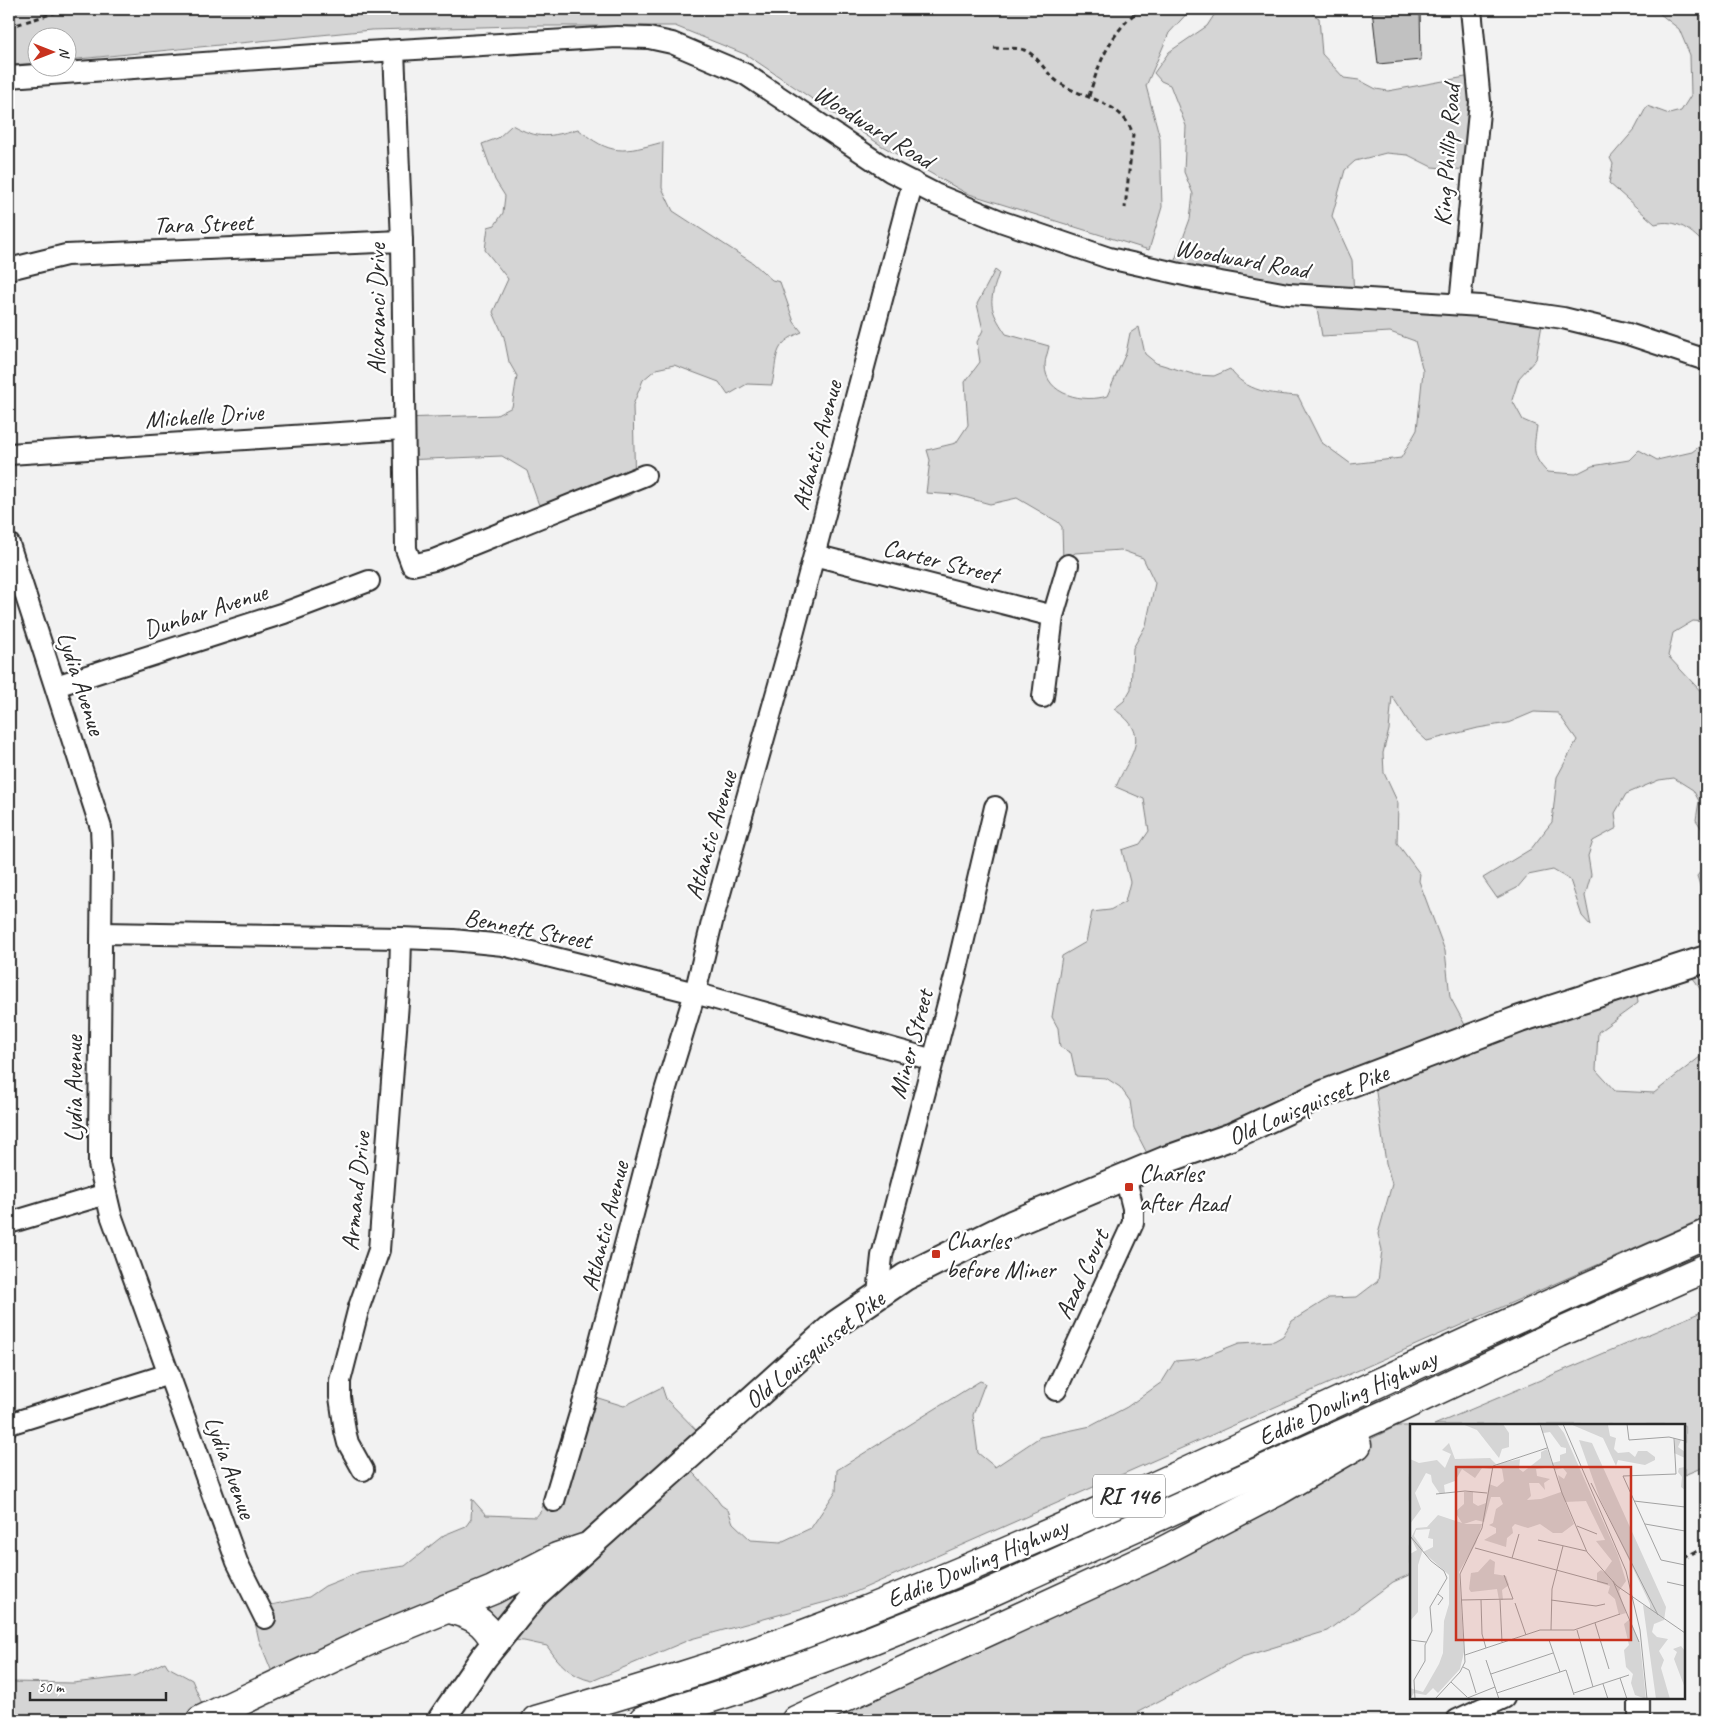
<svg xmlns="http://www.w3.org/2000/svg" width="1715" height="1729" font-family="Caveat,sans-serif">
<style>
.green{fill:#d5d5d5;stroke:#808080}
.building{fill:#c1c1c1;stroke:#2b2b2b}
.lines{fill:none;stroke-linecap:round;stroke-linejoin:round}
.minor-casing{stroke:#2b2b2b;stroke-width:24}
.major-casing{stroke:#2b2b2b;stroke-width:30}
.highway-casing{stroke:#2b2b2b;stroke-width:31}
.path{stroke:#2b2b2b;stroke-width:3;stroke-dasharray:5 4;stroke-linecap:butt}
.minor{stroke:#fff;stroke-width:20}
.major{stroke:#fff;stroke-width:26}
.highway{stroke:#fff;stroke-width:28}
.poi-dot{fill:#c8321e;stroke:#fff;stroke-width:2}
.labels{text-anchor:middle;stroke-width:4.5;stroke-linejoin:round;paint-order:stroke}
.shield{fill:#fff;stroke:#6b6b6b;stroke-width:1}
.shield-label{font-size:24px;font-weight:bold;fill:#2b2b2b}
.street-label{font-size:25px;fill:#2b2b2b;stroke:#fff}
.poi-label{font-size:25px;fill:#2b2b2b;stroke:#fff;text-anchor:start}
.inset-road{fill:none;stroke:#a2a2a2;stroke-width:1}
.view{fill:#c8321e;fill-opacity:0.15;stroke:#c8321e;stroke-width:2.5}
.inset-edge{fill:none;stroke:#2b2b2b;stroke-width:2.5}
</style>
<rect width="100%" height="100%" fill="#f2f2f2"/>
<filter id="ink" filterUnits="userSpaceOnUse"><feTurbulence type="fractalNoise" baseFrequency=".02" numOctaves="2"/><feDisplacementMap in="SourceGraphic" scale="10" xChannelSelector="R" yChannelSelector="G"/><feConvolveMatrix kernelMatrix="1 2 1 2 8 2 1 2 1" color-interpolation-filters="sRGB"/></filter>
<g filter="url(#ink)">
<g class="green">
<polygon points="9,9 1191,9 1169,33 1146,86 1160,138 1162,207 1149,250 966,193 882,146 747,55 675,26 517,26 371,30 68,60 68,38 38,38 37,63 9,65"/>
<path d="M1218,9H1304L1319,18L1322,54L1344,78L1359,80L1376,89L1388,91L1471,76L1468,170L1432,167L1408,155L1386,153L1355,161L1345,170L1332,216L1352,260L1354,295L1543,319L1536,359L1519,378L1512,400L1523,420L1537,426C1534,447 1531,456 1547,472L1576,474L1592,466L1629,460L1639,450L1657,460L1692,452L1700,446L1706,424V622L1693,621L1673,633L1668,656L1706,697V835L1696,820L1699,801L1693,790L1674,778L1659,780L1626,794L1615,813L1617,828L1593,841L1588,856L1591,875L1585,896L1591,926L1582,916L1570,880L1553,870L1528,875L1517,888L1497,898L1483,878L1531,849L1552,822L1557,777L1577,740L1558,713L1534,712L1508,723L1478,728L1427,741L1413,728L1392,696L1389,730L1383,753L1384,773L1398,803L1397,843L1420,874L1419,881L1445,951L1450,997L1471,1036L1636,982L1638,1003L1598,1032L1596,1070L1615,1091L1654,1093L1705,1053L1706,1037V1217L844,1597L691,1639L592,1681C570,1676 559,1663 547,1646L524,1641L494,1639L489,1635V1609H453L274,1677L259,1640L252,1609L309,1597L325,1586L360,1572L405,1566L444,1535L466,1526L471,1519L472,1499L486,1515L536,1517L541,1511L576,1404L582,1393L624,1406L662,1387L666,1399L701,1435L678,1457L713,1494L721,1505L728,1510L733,1523L751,1540L781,1542L811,1528L836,1491L837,1470L980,1381L985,1383L973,1415L978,1453L995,1467L1040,1437L1091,1426L1127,1407L1162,1382L1175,1361L1199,1359L1239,1343L1274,1341L1283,1336L1292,1321L1329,1298L1357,1297L1378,1281L1382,1250L1378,1234L1392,1184L1386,1163L1374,1078L1153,1165L1134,1128L1130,1101L1120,1087L1106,1078L1076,1076L1071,1053L1060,1047L1058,1028L1052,1017L1062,956L1086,942L1092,912L1110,910L1125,902L1130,882L1122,850L1140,844L1149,831L1144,799L1116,787C1129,754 1154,736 1114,709L1124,701L1131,689L1133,648L1146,625L1155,583L1143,558L1121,550L1075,553L1063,562L1062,527L1058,522L1017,498L990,504L957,495L926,493L930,460L927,450L956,443L968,425L965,382L980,362L977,342L983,330L977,304L995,270L999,273C989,303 988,307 1006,334L1049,346C1048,352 1045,359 1045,365C1045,396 1085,403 1107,396L1126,353L1130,333L1139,327L1145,354L1156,363L1196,375L1214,376L1230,369C1245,392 1273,394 1298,396L1321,442L1351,464L1401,458L1417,430L1423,371L1415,341L1390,332L1322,336L1315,297L1171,271L1190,219L1193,194L1184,172L1186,126L1170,85L1161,81L1154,73L1169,52L1207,26Z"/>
<path d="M1654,9H1706V246C1692,231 1677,218 1655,224L1609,183L1613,164L1610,158L1635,129L1647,106L1669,114L1681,111L1691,95L1690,55L1679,29Z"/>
<path d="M512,125C539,140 549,137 578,129C611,156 623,153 663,142L662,188L673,211L753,263L772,280L780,282L794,322L802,332C772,344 778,356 772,385L747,384L728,395L719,382L674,365L656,369L643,380L633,405L635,491L630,495L546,525L527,471L502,456L403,460L401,418L497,415L512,407L517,376L509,362L504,337L493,312L508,279L485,250L488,227L495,225L503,213L505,196L495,180L482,144L498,138Z"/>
<polygon points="1706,865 1706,928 1702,892 1697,876"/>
<polygon points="1706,959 1706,1000 1696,982 1684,967"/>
<polygon points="1706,1310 1706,1466 1684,1475 1684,1425 1434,1425"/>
<polygon points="1397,1426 1411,1426 1411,1574 1393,1582 1327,1631 1242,1657 1123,1720 799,1720"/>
<polygon points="165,1662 168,1667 192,1680 208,1718 202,1720 9,1720 9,1682 73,1683 134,1676"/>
</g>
<polygon class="building" points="1372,9 1420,9 1421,60 1378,64"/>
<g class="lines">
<g class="minor-casing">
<g id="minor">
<polyline points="394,51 402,241 406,549 412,565 434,560 645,475"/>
<polyline points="9,77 315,55 617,37 649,38 672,43 745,74 890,171 935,194 1003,222 1109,258 1198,278 1288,294 1481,306 1563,318 1628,334 1706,360"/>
<polyline points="9,269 66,255 402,241"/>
<polyline points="1460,304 1480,102 1471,9"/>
<polyline points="9,454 403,429"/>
<polyline points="9,544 101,828 102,851 99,1137 99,1164 111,1215 237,1562 265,1618"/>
<polyline points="814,555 1053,616"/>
<polyline points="56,686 284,613 369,581"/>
<polyline points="1043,697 1053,616 1068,565"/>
<polyline points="102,933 401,938 453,940 503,945 695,993 933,1060"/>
<polyline points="9,1223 106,1194"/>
<polyline points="878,1294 882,1256 956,973 995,807"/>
<polyline points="1056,1390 1133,1223 1133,1208 1125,1176"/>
<polyline points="9,1424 169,1374"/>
<polyline points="363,1470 348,1443 345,1431 340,1397 340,1381 359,1307 379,1250 400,977 401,938"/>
<polyline points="554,1501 588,1387 665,1091 695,993 713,918 791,642 913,182"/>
<polyline points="1639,1698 1639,1720"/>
<polyline points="1457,1720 1504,1698"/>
</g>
</g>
<g class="major-casing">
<polyline id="major" points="441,1720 484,1657 536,1593 836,1324 905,1277 1014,1223 1165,1160 1230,1137 1323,1094 1520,1019 1706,959"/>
</g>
<g class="highway-casing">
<g id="highway">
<path d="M447,1608C471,1615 483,1619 495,1642"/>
<polyline points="201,1720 373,1639 493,1590 557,1557 584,1548"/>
<path d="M536,1720C636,1691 735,1661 833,1623C1130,1507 1414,1361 1706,1234"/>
<polyline points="643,1720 743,1688 869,1641 989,1593 1395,1410 1559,1333 1706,1268"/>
<polyline points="796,1720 1159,1553 1278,1491 1357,1445"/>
</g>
</g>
<g class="path">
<polyline points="9,27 67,9"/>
<path d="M994,48C1003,49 1016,47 1024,50C1038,55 1046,74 1058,82C1083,100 1123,100 1133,135L1125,208"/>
<path d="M1089,96C1099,62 1111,32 1140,9"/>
<polyline points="1684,1558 1706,1546"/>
</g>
<use href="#minor" class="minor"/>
<use href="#major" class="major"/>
<use href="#highway" class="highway"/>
</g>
</g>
<g class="poi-dot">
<rect x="1124" y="1182" width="10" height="10" rx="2.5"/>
<rect x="931" y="1249" width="10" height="10" rx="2.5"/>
</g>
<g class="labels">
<rect class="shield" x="1093" y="1474.5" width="72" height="43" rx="4"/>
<g class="shield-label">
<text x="1129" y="1504">RI 146</text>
</g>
<g class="street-label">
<text transform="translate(874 126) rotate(32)" y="9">Woodward Road</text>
<text transform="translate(1446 155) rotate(-86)" y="9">King Phillip Road</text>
<text transform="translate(203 223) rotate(-2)" y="9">Tara Street</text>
<text transform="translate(1242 258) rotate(10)" y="9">Woodward Road</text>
<text transform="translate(376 309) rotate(-90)" y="9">Alcaranci Drive</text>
<text transform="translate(204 415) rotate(-4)" y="9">Michelle Drive</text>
<text transform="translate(816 445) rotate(-75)" y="9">Atlantic Avenue</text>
<text transform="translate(941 560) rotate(14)" y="9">Carter Street</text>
<text transform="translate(205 610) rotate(-18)" y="9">Dunbar Avenue</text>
<text transform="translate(82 683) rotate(72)" y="9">Lydia Avenue</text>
<text transform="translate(710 835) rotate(-74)" y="9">Atlantic Avenue</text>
<text transform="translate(528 928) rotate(11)" y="9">Bennett Street</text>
<text transform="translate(910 1044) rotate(-75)" y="9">Miner Street</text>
<text transform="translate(73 1089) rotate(-90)" y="9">Lydia Avenue</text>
<text transform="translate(1308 1104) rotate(-23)" y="9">Old Louisquisset Pike</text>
<text transform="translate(355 1191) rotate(-84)" y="9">Armand Drive</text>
<text transform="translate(604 1226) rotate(-76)" y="9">Atlantic Avenue</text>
<text transform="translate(1081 1274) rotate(-65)" y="9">Azad Court</text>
<text transform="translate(814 1349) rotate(-39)" y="9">Old Louisquisset Pike</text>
<text transform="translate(1347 1397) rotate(-25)" y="9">Eddie Dowling Highway</text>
<text transform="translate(231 1467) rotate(70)" y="9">Lydia Avenue</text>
<text transform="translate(977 1562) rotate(-23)" y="9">Eddie Dowling Highway</text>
</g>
<g class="poi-label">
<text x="1139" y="1182">Charles<tspan x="1139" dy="29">after Azad</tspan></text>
<text x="946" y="1249">Charles<tspan x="946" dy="29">before Miner</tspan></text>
</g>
</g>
<g transform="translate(1410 1424)">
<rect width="275" height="275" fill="#f2f2f2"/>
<path d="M52,0H93L99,9V23L92,25L89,34L67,6ZM130,0H147L154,9L208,131L216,157L209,167L216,189L209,191L205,175L198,169L200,162L187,158V149L191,146L194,148L202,137L186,117L195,116L176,77L155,78L164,100L152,109H143L130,100L118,104L105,100L102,103L103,109L97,114L96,123L74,116L86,109V104L79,101L83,99L86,85L93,80L90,73H81L74,98L66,96L54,100H72L66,119L49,148L54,228L50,245L28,269L23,264L16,271L4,269L0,275V264L13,268L29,240L33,229L34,197L39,180V151L13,128L23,123V115L18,114L20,105L6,106L4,112L13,125L8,141V188L0,197V130L7,126L1,114L6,104L17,103L28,91L52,99L45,88L54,80V68H63V79L68,82L76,79L79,60L87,63L94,57L92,45L86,41L82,45L72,44L65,54L52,45L45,57L34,61L35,69L30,70L22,58L21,51L16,49L5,69L11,85L0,100V35L9,39L27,36L35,44L41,30L32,26L39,19L45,35L80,34L86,40L110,35L109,45L113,48L131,34V28L137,25L142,39L150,37V31L156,29V24L151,23L140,8L133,9ZM143,43L144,46L153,44L157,49L154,55L148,51L151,68L131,75L117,76L121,72L119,59H129L135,66L134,59L140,55L127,52L126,45ZM160,0L198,1L200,12L206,14L204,25L208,29L219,28L225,33L228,27H237L245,33V36L235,41L208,36L206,42L193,14ZM265,15L271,16L268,23L275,28V66L271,63L272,53L268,48L269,44L275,43V34L264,29ZM169,16L182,19L256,183L254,196L244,200L242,208L247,213L258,215L249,227L254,236L251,244L260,275H246L233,181L240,184V180L190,75ZM80,135L85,138L84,150L96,152L99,161L92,166L93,176H89L87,165L61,168L59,165L61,149L68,148ZM220,195L230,219L236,275L225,271L221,259L223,250L216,243L214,226L219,221L214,200ZM271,222L275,227V264L264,235L267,228L263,225Z" fill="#d5d5d5" fill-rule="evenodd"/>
<path class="inset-road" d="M130,0L152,69L177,128L207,162L275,209M153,0L216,147L230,206L237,275M217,0L219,16L259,13L275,17M264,14L266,50L213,52L251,136L275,141M181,59L248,191M26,70L55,67L77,69M224,77L275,83M235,100L275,107M167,102L187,110M0,112L21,137L34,147L37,154L20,183L22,207L15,221V237L4,256L5,275M128,116L176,127M65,124L198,160M102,134L109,110M203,157L229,218M257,158L275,162M51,176L103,175L94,151M71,176L72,210L76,224M90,176L92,218M141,176L186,182L195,180M105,179L116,211M28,181L33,174L28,170M185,199L199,245M141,206L142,165L153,122M167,206L183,263M0,216L16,218M139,216L150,248M55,231L130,206H164L210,190M76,236L89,275M53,243L59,246L66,269M81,250L143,229M210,254L217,275M41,258L57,273M193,260L198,275M87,269L156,246L164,271M164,269L219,251M25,275L50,248L55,238L50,150L72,104L83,42L137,24M55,275L85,263"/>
<path class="view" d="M46,43H221V216H46Z"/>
<rect width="275" height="275" class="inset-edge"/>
</g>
<rect width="1715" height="1729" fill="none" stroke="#fff" stroke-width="30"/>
<rect x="15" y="15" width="1685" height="1699" fill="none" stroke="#2b2b2b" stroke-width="2" filter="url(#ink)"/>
<g transform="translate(52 52) rotate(90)"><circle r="24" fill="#ffffff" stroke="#aaaaaa"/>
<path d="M0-4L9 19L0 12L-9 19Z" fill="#c8321e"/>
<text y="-8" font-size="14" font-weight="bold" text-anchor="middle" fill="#2b2b2b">N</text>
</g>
<path d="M30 1692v8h136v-8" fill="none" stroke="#2b2b2b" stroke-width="2.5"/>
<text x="38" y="1692" font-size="15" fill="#2b2b2b" stroke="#ffffff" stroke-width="4" paint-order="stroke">50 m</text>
</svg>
